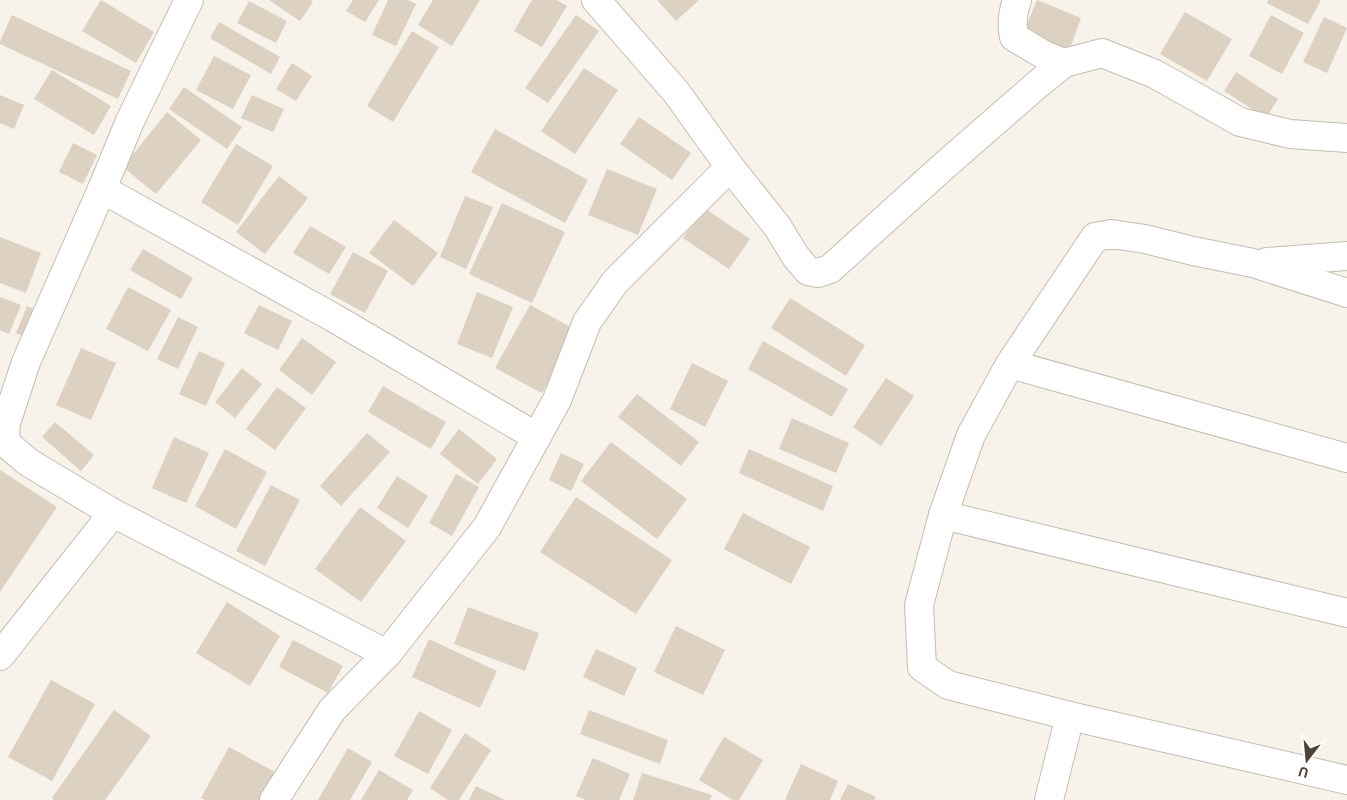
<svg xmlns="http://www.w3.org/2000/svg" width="1347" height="800" font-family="Ubuntu,sans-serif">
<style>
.building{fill:#ddd1c1}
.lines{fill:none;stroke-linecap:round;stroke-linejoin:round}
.minor-casing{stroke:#c6bdae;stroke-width:30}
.minor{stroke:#fff;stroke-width:28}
</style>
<rect width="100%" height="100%" fill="#f7f2ea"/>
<g class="building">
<polygon points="101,0 154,32 136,63 82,31"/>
<polygon points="269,0 310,0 313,2 300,21"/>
<polygon points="353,0 379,0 365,22 346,11"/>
<polygon points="388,0 408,0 416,4 396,46 372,35"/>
<polygon points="433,0 480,0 452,46 418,25"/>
<polygon points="532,0 557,0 567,6 542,47 514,31"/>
<polygon points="657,0 699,0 676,21"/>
<polygon points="1037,0 1081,18 1069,51 1024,32"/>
<polygon points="1268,0 1321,0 1308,24 1267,3"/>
<polygon points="249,1 287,21 276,43 237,23"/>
<polygon points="1185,12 1232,39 1207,81 1160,54"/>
<polygon points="12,15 131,71 118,99 0,44 0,42"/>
<polygon points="576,15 599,31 548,103 525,88"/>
<polygon points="1271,15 1304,33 1282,74 1249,56"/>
<polygon points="1324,17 1347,28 1327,73 1303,62"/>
<polygon points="219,22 280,57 271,74 210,38"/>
<polygon points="412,31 439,47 393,122 367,106"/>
<polygon points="214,56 251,75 233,109 196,90"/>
<polygon points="292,63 312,76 296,101 276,89"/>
<polygon points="584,68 618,90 575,154 541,131"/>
<polygon points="52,70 111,106 94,135 34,99"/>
<polygon points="1236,72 1278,99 1266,118 1224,91"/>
<polygon points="184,87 242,127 227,149 169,109"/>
<polygon points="0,95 24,105 14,129 0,123"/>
<polygon points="252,95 284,109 273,132 241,118"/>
<polygon points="167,112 201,140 156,194 123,167"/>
<polygon points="639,117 691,153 672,180 620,144"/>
<polygon points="495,129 588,180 565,223 471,172"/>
<polygon points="73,143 97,155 83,184 59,172"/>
<polygon points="236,144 273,166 238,225 201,202"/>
<polygon points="607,169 657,189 638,235 588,215"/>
<polygon points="279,176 308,198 265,254 236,232"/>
<polygon points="465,196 493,207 466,269 440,257"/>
<polygon points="502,203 565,232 532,303 469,274"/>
<polygon points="704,208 750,239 729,269 683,238"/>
<polygon points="394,220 438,253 413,286 369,253"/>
<polygon points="310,226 346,247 329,274 293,253"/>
<polygon points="0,237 41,253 26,293 0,283"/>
<polygon points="143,249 193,278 181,299 130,270"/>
<polygon points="353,252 388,271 365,313 330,294"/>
<polygon points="128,287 171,310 148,351 106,329"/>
<polygon points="477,292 513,307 492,358 457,344"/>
<polygon points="0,297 21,305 9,334 0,330"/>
<polygon points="790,298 865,345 846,376 771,328"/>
<polygon points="259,305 292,321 278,350 244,333"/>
<polygon points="530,305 576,330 542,393 495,368"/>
<polygon points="27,306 41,312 29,339 16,333"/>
<polygon points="178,317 198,327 178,369 157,359"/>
<polygon points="302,338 336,362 312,395 279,370"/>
<polygon points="763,341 848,389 832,417 748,369"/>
<polygon points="81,348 116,363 91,420 56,405"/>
<polygon points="199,351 225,363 206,406 179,394"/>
<polygon points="692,363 728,381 705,427 670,409"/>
<polygon points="242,368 262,384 235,418 215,402"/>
<polygon points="886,378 914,396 881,446 853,427"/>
<polygon points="383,386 446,422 431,449 368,412"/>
<polygon points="277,387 306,408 275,450 246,429"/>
<polygon points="637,394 699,442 681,466 618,417"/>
<polygon points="792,418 849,443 836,473 779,449"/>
<polygon points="55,422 94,455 81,471 42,437"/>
<polygon points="459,429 497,459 478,484 440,454"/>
<polygon points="367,433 390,452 341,506 320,486"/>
<polygon points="174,437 209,453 186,503 152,488"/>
<polygon points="611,442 687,499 657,539 581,481"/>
<polygon points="225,449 267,472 236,529 195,506"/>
<polygon points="749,449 833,486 823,511 739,473"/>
<polygon points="561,453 584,464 571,491 549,480"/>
<polygon points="0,470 57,507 0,592"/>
<polygon points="456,474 479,487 452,536 429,523"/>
<polygon points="397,476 428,496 408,528 377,508"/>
<polygon points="271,485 300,500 265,566 236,551"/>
<polygon points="576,497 672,560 636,614 540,552"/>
<polygon points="360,507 406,541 361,602 315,569"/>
<polygon points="743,513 810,547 791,584 724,549"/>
<polygon points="227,602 280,636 250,686 196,653"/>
<polygon points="468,607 539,633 525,671 454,644"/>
<polygon points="676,626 725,650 703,695 654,672"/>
<polygon points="429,639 497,671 480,708 412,677"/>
<polygon points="293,640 343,666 328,693 279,667"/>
<polygon points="596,649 637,668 624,696 583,677"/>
<polygon points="51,680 95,704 52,781 8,757"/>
<polygon points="114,710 151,736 105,800 54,800 52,798"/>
<polygon points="589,710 668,740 660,764 580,734"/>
<polygon points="419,711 452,730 428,774 394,756"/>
<polygon points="465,733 491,750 459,800 448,800 430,788"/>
<polygon points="724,737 763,760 739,800 733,800 699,780"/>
<polygon points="229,747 275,772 259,800 205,800 201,798"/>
<polygon points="348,748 372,762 350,800 318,800"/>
<polygon points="593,758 630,774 619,800 586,800 576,796"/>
<polygon points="801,764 838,781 830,800 785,800"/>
<polygon points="379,770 413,790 407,800 361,800"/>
<polygon points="642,773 712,795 710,800 633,800"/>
<polygon points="848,784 876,797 874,800 840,800"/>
<polygon points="476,786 505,800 469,800"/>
</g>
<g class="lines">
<g class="minor-casing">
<g id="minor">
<polyline points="189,0 130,121 102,189 26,362 6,423 5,435 8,445 28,462 113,513 387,654"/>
<polyline points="596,0 676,92 730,167 777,226 796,257 808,271 818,273 830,269 945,165 1038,84 1064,63 1102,53 1155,74 1240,122 1290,134 1347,138"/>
<path d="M1017,0C1013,12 1011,24 1014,37L1044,55L1064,63"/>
<polyline points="102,189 334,318 537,437"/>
<polyline points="1267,262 1347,256"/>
<polyline points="1347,293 1253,263 1193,251 1145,239 1111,234 1095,237 1010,364 971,435 943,515 919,605 922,667 948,685 1070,716 1347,780"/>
<polyline points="1010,364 1347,458"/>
<polyline points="943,515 1347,613"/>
<polyline points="0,656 113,513"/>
<polyline points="274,800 332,710 387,654 487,527 557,400 587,322 615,282 730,167"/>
<polyline points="1049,800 1070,716"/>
</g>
</g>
<use href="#minor" class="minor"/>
</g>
<g transform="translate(1307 760) rotate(196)" stroke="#ffffff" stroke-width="4" paint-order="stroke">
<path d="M0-4L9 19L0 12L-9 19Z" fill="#4c4337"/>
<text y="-8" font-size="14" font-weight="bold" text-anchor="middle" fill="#4c4337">U</text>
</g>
</svg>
